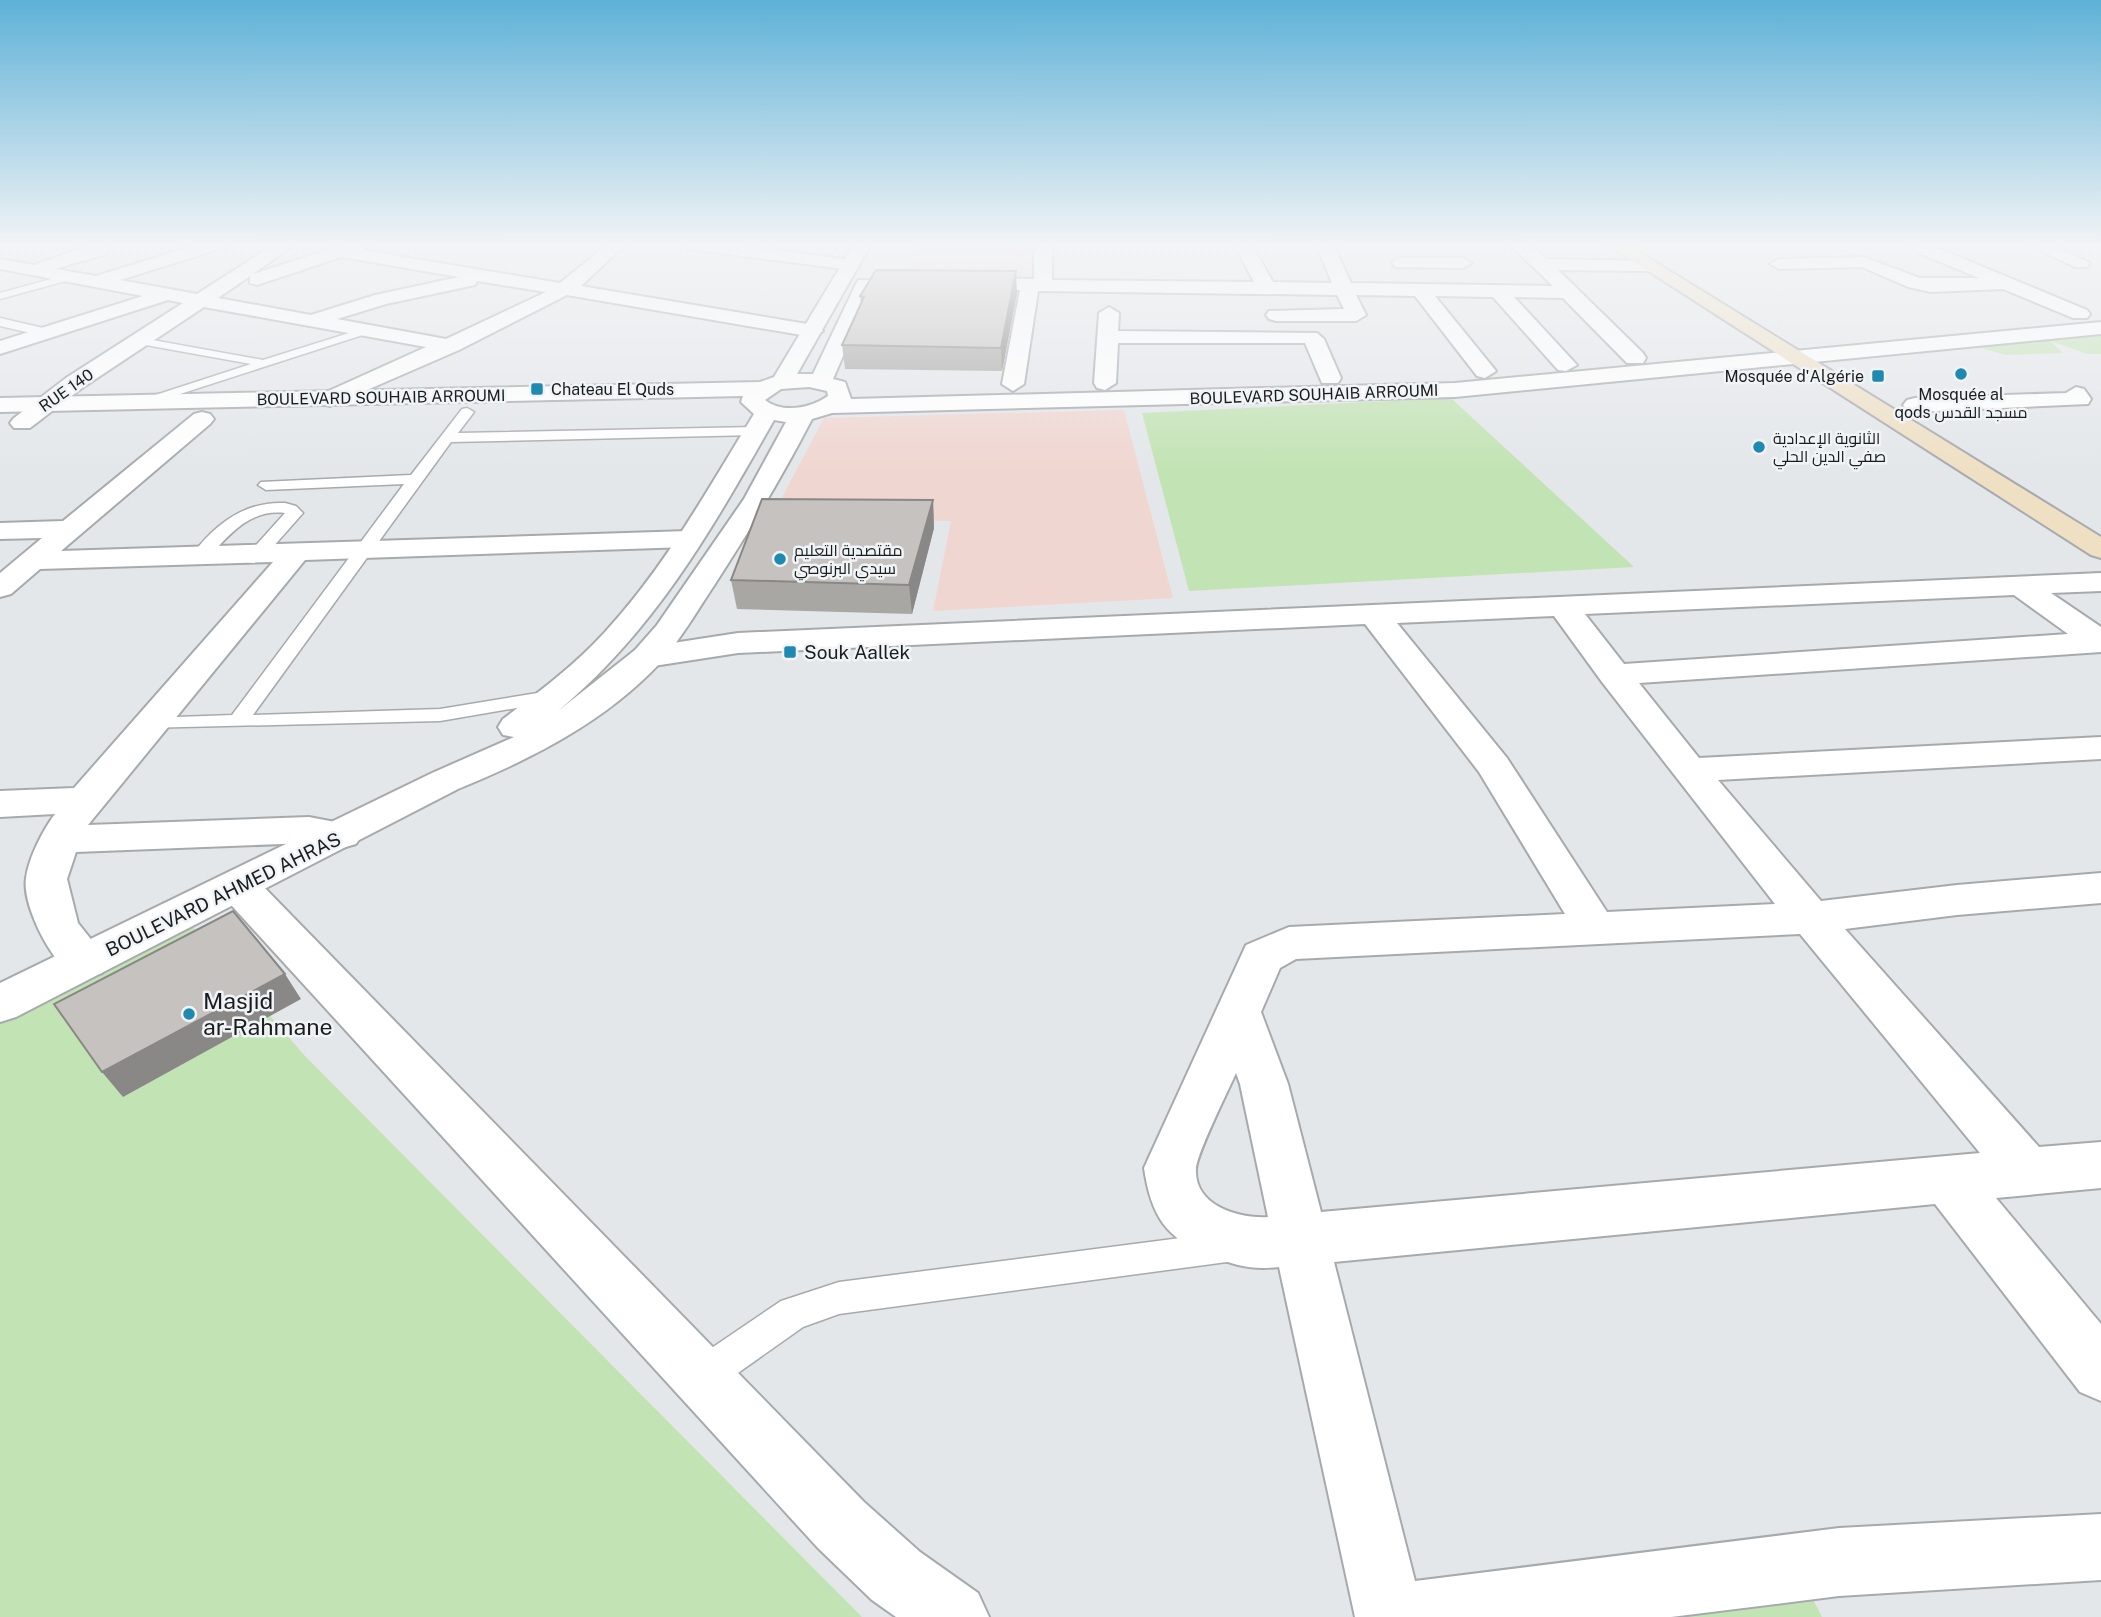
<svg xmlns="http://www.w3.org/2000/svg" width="2101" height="1617" font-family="'Public Sans',Cairo,sans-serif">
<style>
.education{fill:#f0d6d1}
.medical{fill:#ecd5e2}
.green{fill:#c2e3b3}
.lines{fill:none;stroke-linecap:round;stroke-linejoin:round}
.service-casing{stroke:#a7aaad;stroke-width:3}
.minor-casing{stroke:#a7aaad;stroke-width:4}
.tertiary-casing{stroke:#a7aaad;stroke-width:4}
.secondary-casing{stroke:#a7aaad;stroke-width:4}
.service{fill:#fff;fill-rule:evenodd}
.minor{fill:#fff;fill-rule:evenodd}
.tertiary{fill:#fff;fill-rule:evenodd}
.secondary{fill:#efe0c4;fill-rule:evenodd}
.wall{fill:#a9a7a4}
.shaded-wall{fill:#8a8886}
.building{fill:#c5c2bf;stroke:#8a8886;stroke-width:2}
.poi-dot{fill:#1f89b0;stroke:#f1f4f7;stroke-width:2.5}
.labels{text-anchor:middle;stroke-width:5;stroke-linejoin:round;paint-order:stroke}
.far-poi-label{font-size:16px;fill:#1b1c1d;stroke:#f1f4f7;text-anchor:start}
.far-street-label{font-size:16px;fill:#1b1c1d;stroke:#f1f4f7}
.poi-label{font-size:19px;fill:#1b1c1d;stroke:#f1f4f7;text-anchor:start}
.street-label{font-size:19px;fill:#1b1c1d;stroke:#f1f4f7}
.near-poi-label{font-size:23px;fill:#1b1c1d;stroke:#f1f4f7;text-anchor:start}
</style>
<rect width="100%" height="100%" fill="#e4e7ea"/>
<polygon class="education" points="1124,410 1173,598 933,611 951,521 770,520 824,418"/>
<polygon class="medical" points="915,244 1034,244 1031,277 902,275"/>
<g class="green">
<polygon points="2101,336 2101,354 2088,354 2050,341 2063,353 2006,355 1971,345"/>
<polygon points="1451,398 1634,567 1189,591 1142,413"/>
<polygon points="183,916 305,1056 862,1617 0,1617 0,1007"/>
<polygon points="1807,1588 1822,1617 1580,1617"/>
</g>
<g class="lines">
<g class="service-casing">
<g id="service">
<polygon points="69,274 73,275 73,279 0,299 0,293"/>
<polygon points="0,318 52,330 54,333 48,337 0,326"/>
<polygon points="365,328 375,331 146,405 134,402 251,364 140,344 136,343 136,337 263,360"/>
<polygon points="467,408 474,412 458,433 755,427 762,431 755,435 451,442 253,715 440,709 556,690 563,692 566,696 563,700 440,721 143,728 140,724 143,720 150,718 232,715 404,484 266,490 258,485 261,482 411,475 462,409"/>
<path d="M285,503L296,506L303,513L264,557H252L249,553L285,513C249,509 229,535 207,559H195L192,555C215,524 245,501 285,503Z"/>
<polygon points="1227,1232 1239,1236 1243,1247 1239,1258 1227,1262 839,1314 803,1327 714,1390 701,1395 688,1390 683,1377 688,1364 781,1301 839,1282"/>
</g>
</g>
<g class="minor-casing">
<g id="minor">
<path d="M93,244H110L106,254L55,269L96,276L199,244H225L223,248L120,280L197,294L275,244H295L253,274L346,244H372L362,250L560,283L608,244H626L581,286L813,325L823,331L813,337L567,295L459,350L330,406L322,404L319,399L322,394L426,347L204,307L82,388L30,428H14L10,423L14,418L66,378L183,303L168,300L0,354V341L143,296L0,269V259L34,265ZM341,257L459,277L375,295L311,315L218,298L250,276V283L257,285ZM477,281L546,292L446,339L337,319L386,304L475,285Z"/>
<polygon points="681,244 730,244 851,260 860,265 851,270 689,249"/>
<polygon points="1034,244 1052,244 1052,280 1254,282 1234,244 1251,244 1273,282 1332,283 1316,244 1333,244 1351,283 1553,286 1509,244 1528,244 1547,259 1648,261 1657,266 1648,271 1558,270 1643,353 1646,358 1643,363 1627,363 1563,298 1514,297 1577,365 1566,371 1558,370 1493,297 1435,296 1496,371 1485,378 1477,376 1415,296 1356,295 1366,315 1356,321 1276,321 1269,319 1266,315 1269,311 1344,309 1337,295 1038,291 1024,384 1013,391 1002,384 1020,290 964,290 955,284 964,278 1034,279"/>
<polygon points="1913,244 1928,244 2087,310 2090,314 2087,318 2073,318 2003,289 1931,292 1908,287 1862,267 1779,269 1770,264 1779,259 1864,257 1920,278 1979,278 1914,251"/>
<polygon points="2027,244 2050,244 2090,263 2087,267 2075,267"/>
<polygon points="1401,258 1463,258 1472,263 1463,268 1395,267 1392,263 1395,259"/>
<polygon points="1109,307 1119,313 1118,331 1317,333 1324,339 1341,378 1338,383 1322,383 1305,343 1118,343 1116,383 1105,390 1097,388 1094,383 1099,313"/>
<polygon points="2076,387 2084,389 2091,399 2088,404 1915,412 1907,410 1903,405 1907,400 1915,398 2066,393"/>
<path d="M202,412L210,414L214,419L210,424L61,551L688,531L698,533L702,539L698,545L688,547L305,560L88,825L309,817L356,826L362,835L356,844L342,848L309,843L76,852L67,879L78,923L108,961L102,973C91,976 81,980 71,973C49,959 22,903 26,878C29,857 43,830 55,814L0,817V791L74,788L273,562L40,569L11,594L0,597V573L42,538L0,539V523L63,521L194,414Z"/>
<path d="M2101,573V591L2051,593L2101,627V652L1639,683L1699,758L2101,737V759L1718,780L1821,901L1957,885L2101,873V903L1957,915L1845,929L2039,1147L2101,1142V1188L1996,1198L2101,1324V1401L2080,1392L1935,1204L1334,1262L1415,1581L1839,1528L2101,1514V1580L1839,1596L1671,1617H1355L1279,1267C1251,1270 1238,1266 1211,1256C1166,1239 1151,1216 1144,1168L1246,945L1289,927L1565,914L1479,772L1365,624L738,653L647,667L635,664L631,657L635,650L647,647L738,633ZM2014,595L2068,634L1624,664L1585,614ZM1554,616L1602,682L1775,904L1607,912L1507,758L1397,623ZM1800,934L1980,1153L1321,1212L1288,1084L1261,1012L1280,968L1296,959ZM1236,1073L1240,1084L1268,1217C1239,1219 1194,1206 1196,1169C1197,1153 1228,1091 1236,1073Z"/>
<polygon points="238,871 253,876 864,1502 920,1552 978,1593 989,1617 896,1617 872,1600 818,1548 223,896 217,886 223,876"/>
</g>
</g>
<g class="tertiary-casing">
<path id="tertiary" d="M854,244H871L797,374H813L856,284L858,280H872L874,284L833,379L845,382L851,399L1455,383L2101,322V334L1455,397L832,413L812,419C782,477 750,530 715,584C697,611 681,639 660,663C605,722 531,759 458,789L16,1017L0,1022V983L432,773L514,737L503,735L498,727L503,719C539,692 575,665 605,632C665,567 708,489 754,414L741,402L743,396L0,412V398L760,382L774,377ZM809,387L827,391L828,396C811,408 783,414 765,400L781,389ZM774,420L786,422L744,499L657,625L635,650L558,711C656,629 712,529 774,420Z"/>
</g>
<g class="secondary-casing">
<polygon id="secondary" points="1606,244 1626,244 2101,537 2101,558 2091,555"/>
</g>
<use href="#service" class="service"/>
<use href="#minor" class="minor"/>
<use href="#tertiary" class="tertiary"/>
<use href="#secondary" class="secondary"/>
</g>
<g class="wall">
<polygon points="1017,293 1002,371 845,369 842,345 861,305 860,296"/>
<polygon points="933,500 934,528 912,614 737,609 731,580"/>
</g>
<g class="shaded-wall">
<polygon points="1016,271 1017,293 1002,371 1001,348"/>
<polygon points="933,500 934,528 912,614 909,585"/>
<polygon points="285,974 301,999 123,1097 102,1072"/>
</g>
<g class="building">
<polygon points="876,270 1016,271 1001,348 842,345 864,297 860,296"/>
<polygon points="762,499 933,500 909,585 731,580"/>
<polygon points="233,911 285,974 102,1072 54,1004"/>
</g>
<linearGradient id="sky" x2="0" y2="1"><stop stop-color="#5eb1d7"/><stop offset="0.52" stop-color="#f3f4f6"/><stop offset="1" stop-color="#f3f4f6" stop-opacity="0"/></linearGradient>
<rect width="2101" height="471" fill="url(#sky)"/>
<g class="poi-dot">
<circle cx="1961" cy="374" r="7"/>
<rect x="1871" y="369" width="14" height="14" rx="3.5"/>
<rect x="530" y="382" width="14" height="14" rx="3.5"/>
<circle cx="1759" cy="447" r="7"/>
<circle cx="780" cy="559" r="7"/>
<rect x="783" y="645" width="14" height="14" rx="3.5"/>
<circle cx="189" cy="1014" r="7"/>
</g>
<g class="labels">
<g class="far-poi-label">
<text x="1864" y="382" text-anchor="end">Mosquée d'Algérie</text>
<text x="551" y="395">Chateau El Quds</text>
<text x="1961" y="400" text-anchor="middle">Mosquée al<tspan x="1961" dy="18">qods مسجد القدس</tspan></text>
<text x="1773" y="444">الثانوية الإعدادية<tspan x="1773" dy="18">صفي الدين الحلي</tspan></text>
<text x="794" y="556">مقتصدية التعليم<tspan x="794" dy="18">سيدي البرنوصي</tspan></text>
</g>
<g class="far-street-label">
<text transform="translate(66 390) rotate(-35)" y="6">RUE 140</text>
<text transform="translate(1314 394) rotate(-2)" y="6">BOULEVARD SOUHAIB ARROUMI</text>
<text transform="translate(381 397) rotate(-1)" y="6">BOULEVARD SOUHAIB ARROUMI</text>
</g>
<g class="poi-label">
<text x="804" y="659">Souk Aallek</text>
</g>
<g class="street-label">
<text transform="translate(223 894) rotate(-26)" y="7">BOULEVARD AHMED AHRAS</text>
</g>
<g class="near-poi-label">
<text x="203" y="1009">Masjid<tspan x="203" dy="26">ar-Rahmane</tspan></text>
</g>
</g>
</svg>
